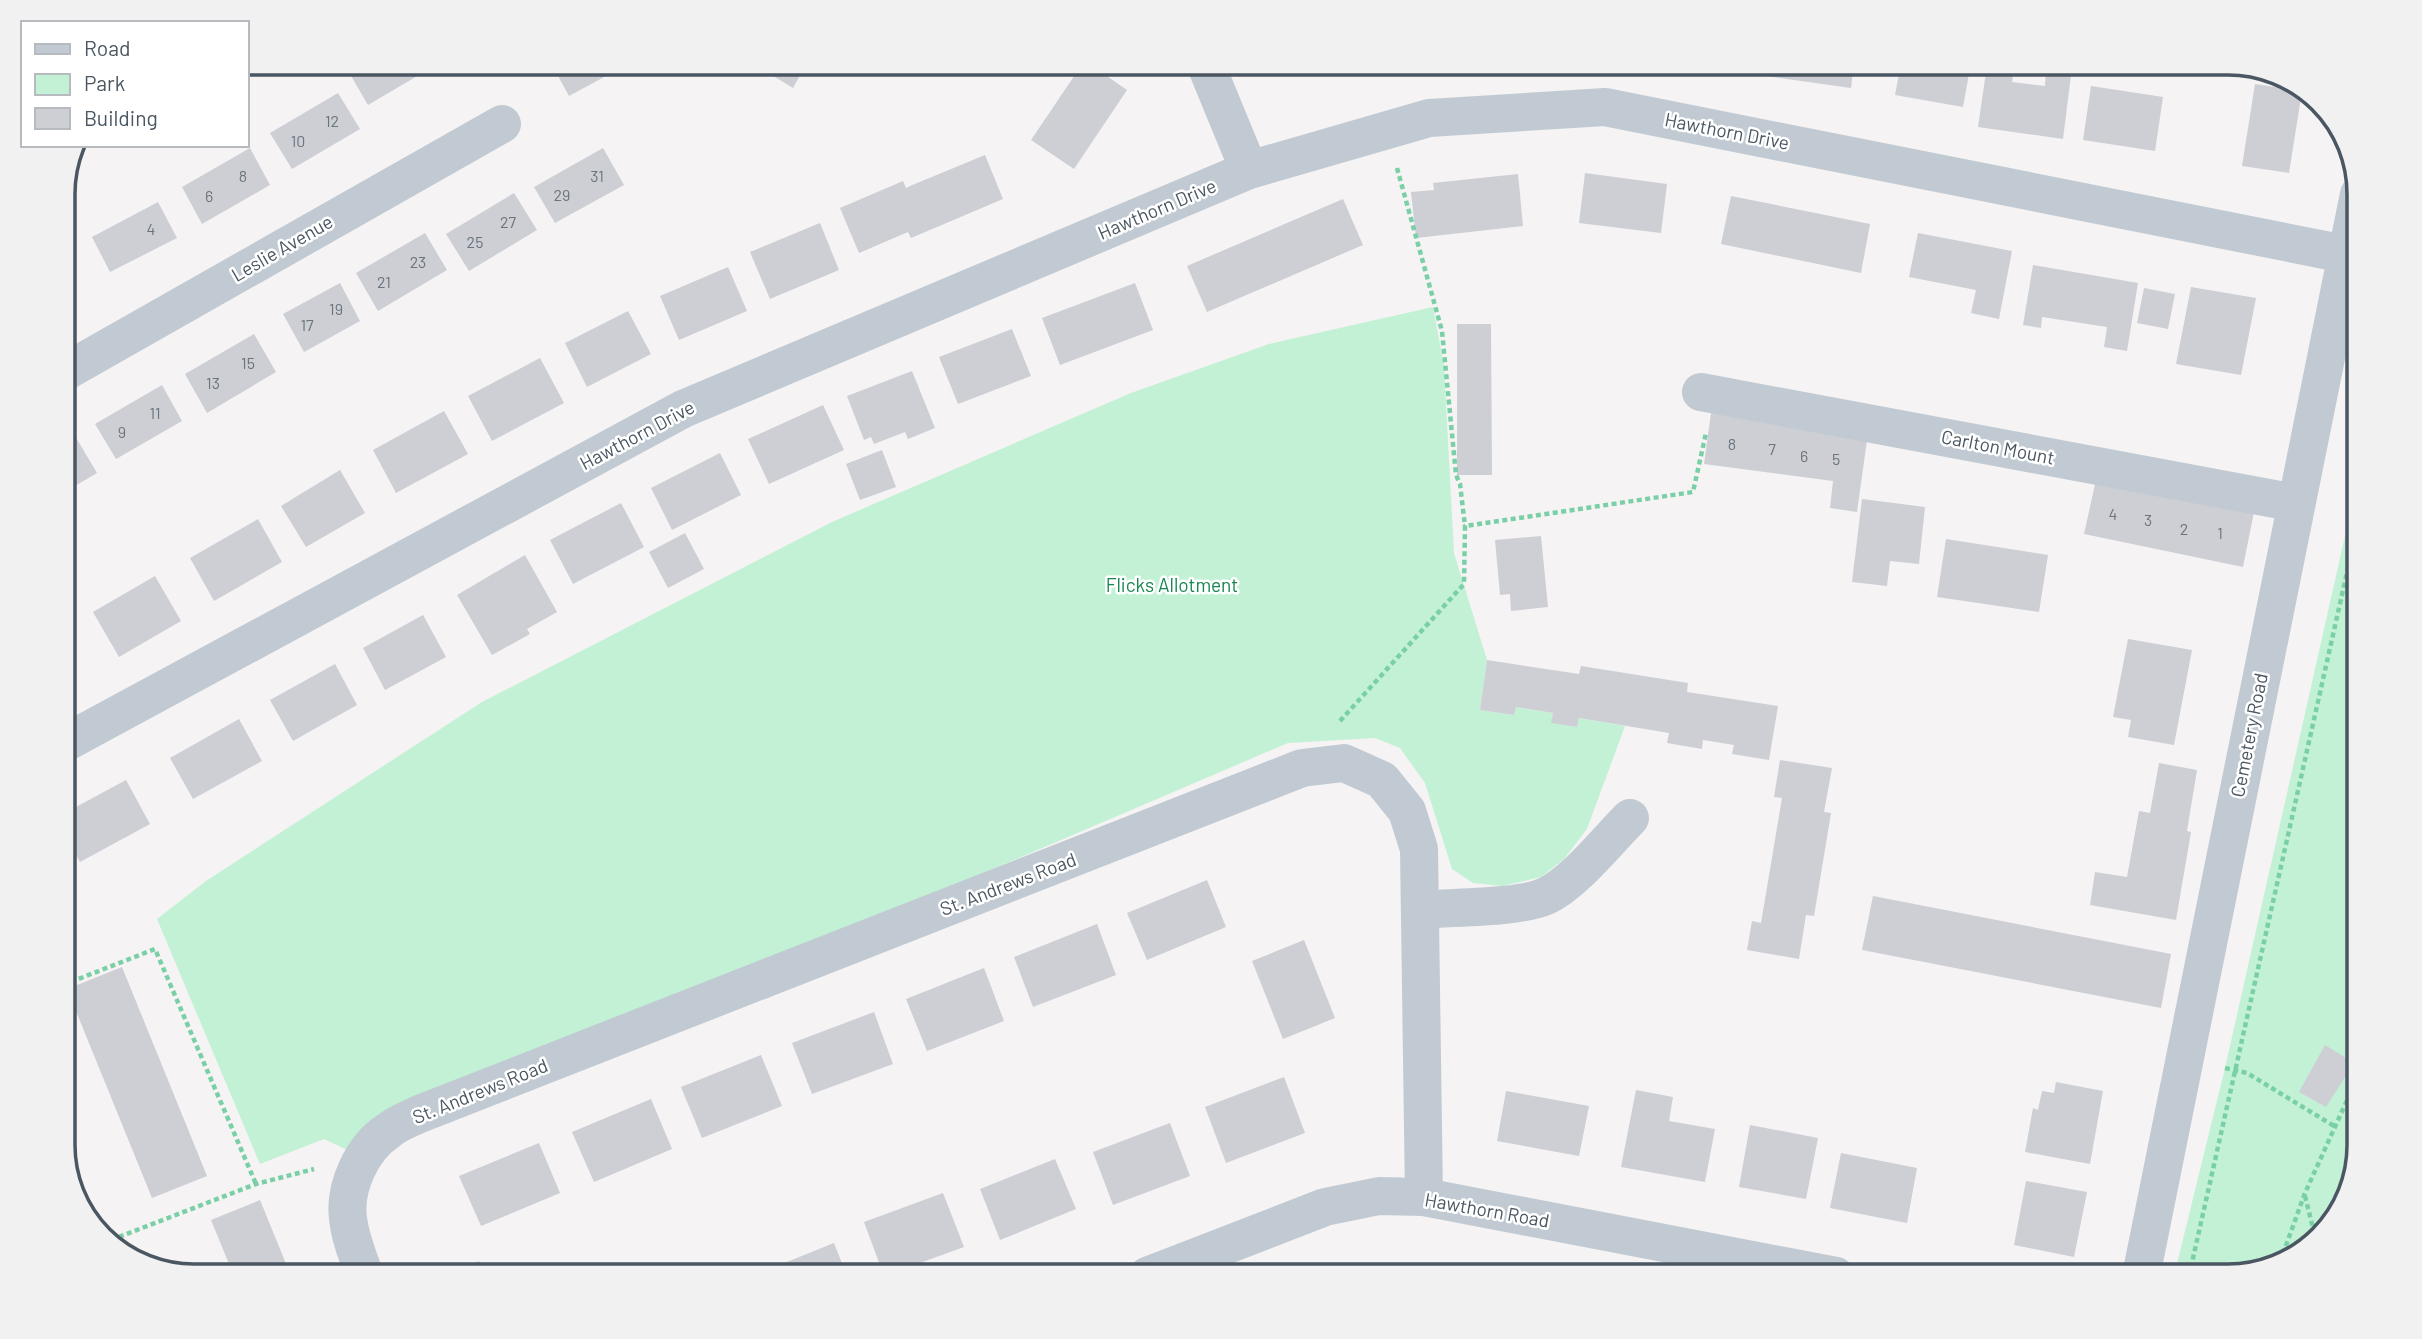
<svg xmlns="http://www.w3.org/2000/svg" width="2422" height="1339" font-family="Barlow,sans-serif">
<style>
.green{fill:#c3f1d5}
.building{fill:#cdcfd5}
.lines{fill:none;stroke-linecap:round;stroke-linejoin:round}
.path{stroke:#7ad0a6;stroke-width:4.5;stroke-dasharray:5 3.5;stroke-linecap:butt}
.minor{stroke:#c1cad2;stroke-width:38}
.labels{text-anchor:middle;stroke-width:5;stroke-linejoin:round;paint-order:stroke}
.number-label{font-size:16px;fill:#6b747e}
.street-label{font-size:19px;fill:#4a5661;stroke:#fff}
.park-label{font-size:19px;fill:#17864f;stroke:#fff}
.rim{fill:none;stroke:#4a5661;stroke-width:3.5}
</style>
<rect width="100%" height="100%" fill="#f5f3f3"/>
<g class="green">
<polygon points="1433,307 1444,366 1454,553 1487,660 1480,710 1514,715 1516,707 1553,713 1552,723 1577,727 1579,718 1625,726 1587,829 1564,859 1541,877 1503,886 1473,883 1452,869 1425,783 1400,748 1375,738 1288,743 417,1115 362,1157 324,1139 260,1164 157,919 206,881 482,702 832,522 1131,393 1269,344"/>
<polygon points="2359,474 2359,1145 2345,1203 2294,1258 2228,1276 2174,1276 2225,1068"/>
</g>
<g class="building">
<polygon points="358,63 435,63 436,65 368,105 347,69"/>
<polygon points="551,63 599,63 606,76 569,96"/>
<polygon points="752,63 807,63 793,88"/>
<polygon points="867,63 889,63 870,71"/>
<polygon points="1083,63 1088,63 1127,90 1074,169 1031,140"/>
<polygon points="1356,63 1385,63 1386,64 1357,69"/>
<polygon points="1767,63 1854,63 1851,88 1765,76"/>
<polygon points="1901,63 1971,63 1963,107 1895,95"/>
<polygon points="1987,65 2014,69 2012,82 2045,86 2046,72 2071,75 2063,139 1978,127"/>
<polygon points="2255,84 2302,91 2289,173 2242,166"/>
<polygon points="2091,86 2163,97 2155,151 2083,140"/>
<polygon points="338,93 360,129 292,169 270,133"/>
<polygon points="250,148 270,185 202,224 182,187"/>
<polygon points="603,148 624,185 555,223 534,187"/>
<polygon points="985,155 1003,199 911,238 908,232 859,253 840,208 903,181 906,188 910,186"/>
<polygon points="1585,173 1667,184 1661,233 1579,223"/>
<polygon points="1518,174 1523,226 1416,238 1411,192 1434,190 1433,183"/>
<polygon points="514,193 537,230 469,271 446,234"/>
<polygon points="1731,196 1870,224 1861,273 1721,244"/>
<polygon points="1343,199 1363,245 1207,312 1187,266"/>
<polygon points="158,202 177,238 110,272 92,237"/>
<polygon points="820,223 839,270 770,299 750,252"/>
<polygon points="425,233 447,270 378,311 356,273"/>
<polygon points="1918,233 2012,251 1999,319 1971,313 1976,290 1909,277"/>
<polygon points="2033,265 2138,283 2127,351 2104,347 2107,327 2042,317 2041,328 2023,325"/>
<polygon points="728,267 747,311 679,340 660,296"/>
<polygon points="63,273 75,295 63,301"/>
<polygon points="340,283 360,321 304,352 283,314"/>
<polygon points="1135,283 1153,330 1060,365 1042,318"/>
<polygon points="2191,287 2256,298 2241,375 2176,364"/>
<polygon points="2144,288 2175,294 2168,329 2137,323"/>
<polygon points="628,311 651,354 587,387 565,343"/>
<polygon points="1457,324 1491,324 1492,475 1457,475"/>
<polygon points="1012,329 1031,376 958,404 939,357"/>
<polygon points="254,334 276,372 207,413 185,374"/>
<polygon points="540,358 564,403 492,441 468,396"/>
<polygon points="912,371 935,428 908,439 905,432 874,444 871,437 864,440 847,396"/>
<polygon points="162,385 182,421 116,459 95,424"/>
<polygon points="823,405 844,450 769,484 748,439"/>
<polygon points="444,411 468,454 396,493 373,450"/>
<polygon points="1711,413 1868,433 1857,512 1830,508 1833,481 1704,464"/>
<polygon points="75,436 97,473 63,493 63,443"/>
<polygon points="882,450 896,487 860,500 846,464"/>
<polygon points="720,453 741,495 672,530 651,488"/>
<polygon points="340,470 365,513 306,547 281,506"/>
<polygon points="2097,475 2255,507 2243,567 2084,534"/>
<polygon points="1862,499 1925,507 1919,564 1890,561 1887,586 1852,582"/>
<polygon points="621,503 644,547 573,584 550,540"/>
<polygon points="258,519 282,562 214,601 190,558"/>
<polygon points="685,533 704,569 668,588 649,552"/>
<polygon points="1541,536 1548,607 1511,611 1510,594 1500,595 1495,540"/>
<polygon points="1946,539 2048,555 2039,612 1937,597"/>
<polygon points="525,555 557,612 527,629 530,634 492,655 457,595"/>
<polygon points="155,576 181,621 119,657 93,612"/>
<polygon points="423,615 446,657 385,690 363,648"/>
<polygon points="2128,639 2192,650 2174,745 2128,737 2131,720 2113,717"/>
<polygon points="1487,660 1579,674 1581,666 1688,683 1687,692 1778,706 1769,760 1732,754 1734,745 1703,740 1702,749 1667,743 1669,733 1579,718 1577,727 1551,723 1553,713 1516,707 1514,715 1480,710"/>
<polygon points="335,664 357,705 293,741 270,700"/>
<polygon points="239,719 262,761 193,799 170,758"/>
<polygon points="1780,760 1832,768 1824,812 1831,813 1814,916 1806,915 1799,959 1747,950 1752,921 1761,923 1782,798 1774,797"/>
<polygon points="2159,763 2197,770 2187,831 2191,832 2176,920 2090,905 2095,872 2127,877 2139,811 2150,813"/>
<polygon points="126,780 150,824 80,862 63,831 63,814"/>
<polygon points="1207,880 1226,927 1147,960 1127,913"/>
<polygon points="1873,896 2171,954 2161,1008 1862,950"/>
<polygon points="1097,924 1116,975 1033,1007 1014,957"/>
<polygon points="1304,940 1335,1018 1283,1039 1252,961"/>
<polygon points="122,967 207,1176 152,1198 67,989"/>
<polygon points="984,968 1004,1021 927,1051 906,999"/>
<polygon points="874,1012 893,1064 812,1094 792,1043"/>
<polygon points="2325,1045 2354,1063 2326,1107 2299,1092"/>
<polygon points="761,1055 782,1106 702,1138 681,1087"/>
<polygon points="1284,1077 1305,1133 1226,1163 1205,1107"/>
<polygon points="2056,1082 2103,1091 2090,1164 2025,1152 2033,1108 2038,1110 2042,1091 2054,1093"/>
<polygon points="1636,1090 1673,1097 1669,1121 1715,1129 1705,1182 1621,1167"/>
<polygon points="1506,1091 1589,1106 1579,1156 1497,1141"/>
<polygon points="651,1099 672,1149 594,1182 572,1132"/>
<polygon points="1170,1123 1190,1176 1113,1205 1093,1152"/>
<polygon points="1750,1125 1818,1138 1806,1199 1739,1187"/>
<polygon points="539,1143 560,1193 481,1226 459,1176"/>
<polygon points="1841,1153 1917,1168 1907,1223 1830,1208"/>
<polygon points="1055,1159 1076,1209 1000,1240 980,1189"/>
<polygon points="2026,1181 2087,1192 2074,1257 2014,1245"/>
<polygon points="943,1193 964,1247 884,1276 864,1222"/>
<polygon points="260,1200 291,1276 234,1276 211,1220"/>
<polygon points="834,1243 847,1276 758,1276 757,1274"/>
<polygon points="479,1261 485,1276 443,1276"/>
</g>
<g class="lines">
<g class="path">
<polyline points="1397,168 1442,331 1456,475 1460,484 1465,526"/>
<polyline points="1340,721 1464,584 1465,526 1693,492 1706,433"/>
<polyline points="63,985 155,949 256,1184"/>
<polyline points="2225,1068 2247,1073 2334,1126"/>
<polyline points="2305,1196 2315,1236"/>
<polyline points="117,1238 121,1250"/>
<polyline points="111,1240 256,1184 314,1169"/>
<polyline points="2280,1262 2305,1193 2359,1074"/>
<polyline points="2189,1276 2359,519"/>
</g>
<g class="minor">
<polyline points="1205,63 1249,170"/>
<polyline points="63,373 502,124"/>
<polyline points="1701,392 2296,503"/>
<polyline points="63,744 683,409 1249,170 1429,118 1605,107 2345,254"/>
<path d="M1422,910C1453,907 1520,908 1546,896C1574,883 1607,841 1630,818"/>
<path d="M365,1276C358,1257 350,1238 348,1218C344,1187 362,1148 388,1131C396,1124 407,1120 417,1115L1302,768L1344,763L1382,780L1407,811L1419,849L1424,1197"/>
<polyline points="1147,1276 1325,1207 1379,1196 1424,1197 1836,1276"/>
<polyline points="2141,1276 2359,194"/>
</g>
</g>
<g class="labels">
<g class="number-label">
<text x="332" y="127">12</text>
<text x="298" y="147">10</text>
<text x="243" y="182">8</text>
<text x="597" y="182">31</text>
<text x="562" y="201">29</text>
<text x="209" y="202">6</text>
<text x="508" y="228">27</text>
<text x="151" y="235">4</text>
<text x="475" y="248">25</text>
<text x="418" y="268">23</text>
<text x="384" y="288">21</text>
<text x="336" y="315">19</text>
<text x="307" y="331">17</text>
<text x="248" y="369">15</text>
<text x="213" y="389">13</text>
<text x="155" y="419">11</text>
<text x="122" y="438">9</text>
<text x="1732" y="450">8</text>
<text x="1772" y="455">7</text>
<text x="1804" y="462">6</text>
<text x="1836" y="465">5</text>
<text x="2113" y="520">4</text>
<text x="2148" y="526">3</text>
<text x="2184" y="535">2</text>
<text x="2220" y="539">1</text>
</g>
<g class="street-label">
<text transform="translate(1727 131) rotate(11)" y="7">Hawthorn Drive</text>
<text transform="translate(1157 209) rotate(-23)" y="7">Hawthorn Drive</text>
<text transform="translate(282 248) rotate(-30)" y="7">Leslie Avenue</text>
<text transform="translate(637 435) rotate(-28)" y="7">Hawthorn Drive</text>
<text transform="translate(1998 447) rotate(11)" y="7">Carlton Mount</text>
<text transform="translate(2249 735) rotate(-79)" y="7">Cemetery Road</text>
<text transform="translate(1008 884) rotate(-21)" y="7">St. Andrews Road</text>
<text transform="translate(480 1091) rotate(-22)" y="7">St. Andrews Road</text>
<text transform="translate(1487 1210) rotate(10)" y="7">Hawthorn Road</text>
</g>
<g class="park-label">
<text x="1172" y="592">Flicks Allotment</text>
</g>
</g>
<path d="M0 0H2422V1339H0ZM194 75H2228A119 119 0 0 1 2347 194V1145A119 119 0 0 1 2228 1264H194A119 119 0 0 1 75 1145V194A119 119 0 0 1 194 75Z" fill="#f1f1f2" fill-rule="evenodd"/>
<path class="rim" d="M194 75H2228A119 119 0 0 1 2347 194V1145A119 119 0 0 1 2228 1264H194A119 119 0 0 1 75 1145V194A119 119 0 0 1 194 75Z"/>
<rect x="21" y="21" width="228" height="126" fill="#ffffff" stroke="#b7bbc0" stroke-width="2"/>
<rect x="35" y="44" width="35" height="10" fill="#c1cad2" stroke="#b7bbc0" stroke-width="2"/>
<text x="84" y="56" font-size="21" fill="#4a5661">Road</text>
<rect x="35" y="74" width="35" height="21" fill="#c3f1d5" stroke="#b7bbc0" stroke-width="2"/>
<text x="84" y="91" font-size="21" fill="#4a5661">Park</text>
<rect x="35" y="108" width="35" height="21" fill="#cdcfd5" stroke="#b7bbc0" stroke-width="2"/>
<text x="84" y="126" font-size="21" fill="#4a5661">Building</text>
</svg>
